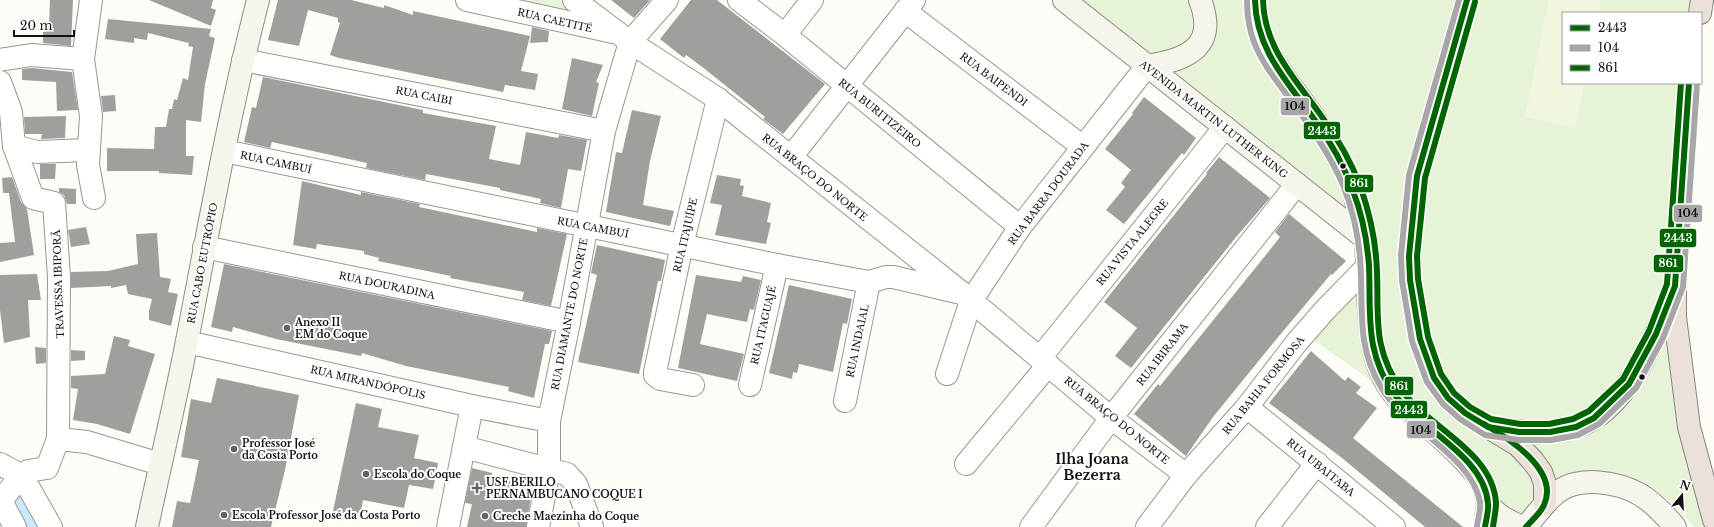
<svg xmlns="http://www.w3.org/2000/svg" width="1714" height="527" font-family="'Libre Baskerville',serif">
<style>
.green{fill:#e7f3d7;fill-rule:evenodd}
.pitch{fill:#f0f6e1}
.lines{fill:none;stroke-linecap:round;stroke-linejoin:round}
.canal{stroke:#cde8f7;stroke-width:21}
.building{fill:#a19f9c}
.street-casing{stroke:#979795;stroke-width:24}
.secondary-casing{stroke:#8e8d8b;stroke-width:24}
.highway-casing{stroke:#858482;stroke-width:24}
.street{stroke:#fffffe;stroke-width:22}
.secondary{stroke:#f6f4eb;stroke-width:22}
.highway{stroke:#eae1d8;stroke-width:22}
.bus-1-casing{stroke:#fff;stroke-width:9}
.bus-2-casing{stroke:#fff;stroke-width:9}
.bus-3-casing{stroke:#fff;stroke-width:9}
.bus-1{stroke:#006400;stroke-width:6}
.bus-2{stroke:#a8a6a6;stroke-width:6}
.bus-3{stroke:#006400;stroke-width:6}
.bus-dot{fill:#111;stroke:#fff;stroke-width:1.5}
.poi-dot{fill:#646362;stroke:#fff;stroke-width:1.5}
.labels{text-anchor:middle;stroke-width:4;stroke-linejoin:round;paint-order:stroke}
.street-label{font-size:10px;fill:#111;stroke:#fff}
.poi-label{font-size:10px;font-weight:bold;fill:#111;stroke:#fff;text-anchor:start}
.district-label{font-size:14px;font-weight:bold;fill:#111;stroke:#fff}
.line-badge{stroke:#fff;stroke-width:1.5}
.badge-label{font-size:11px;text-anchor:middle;font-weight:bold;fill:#fff}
.pale-badge-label{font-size:11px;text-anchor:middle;font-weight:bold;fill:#111}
</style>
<rect width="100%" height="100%" fill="#fdfcf7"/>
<g class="green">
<polygon points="493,0 561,0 580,16"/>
<path d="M1064,0H1467L1413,236L1470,0H1695L1694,13H1563V83H1688L1675,317L1714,527H1695L1663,496L1608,488L1583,492L1549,512L1509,527L1485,488L1399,400L1308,336L1368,266L1365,238ZM1439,365L1467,400L1492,417L1519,432L1448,398Z"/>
</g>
<polygon class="pitch" points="1549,0 1601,0 1599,13 1563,13 1563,83 1585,83 1575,128 1525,117"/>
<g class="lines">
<polyline class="canal" points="9,500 16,507 27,527"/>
</g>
<g class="building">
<polygon points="50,0 73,0 71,46 43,43 43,32 46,32 46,26 49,26"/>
<polygon points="149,0 213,0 211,8 216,10 211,26"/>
<polygon points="278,0 351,0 384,8 384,5 413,15 413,11 530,36 521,71 538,74 535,90 505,85 503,92 339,58 330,55 340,23 338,22 338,18 308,10 299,46 268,40"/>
<polygon points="611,0 650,0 634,18"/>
<polygon points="691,0 717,0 825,84 783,134 763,119 765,117 701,66 686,55 684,58 660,39"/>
<polygon points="108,19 211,29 209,36 215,38 205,84 201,122 186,120 186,156 194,156 192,175 159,173 159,171 107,171 107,148 154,149 155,127 166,127 169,109 172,109 174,99 177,100 183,78 188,80 193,47 188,46 189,43 148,33 147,40 134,38 134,43 105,39"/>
<polygon points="532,27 549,31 548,42 530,43"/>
<polygon points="572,58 603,65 596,82 599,83 592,116 562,109"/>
<polygon points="32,68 72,72 78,110 57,111 56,82 22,80 22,69"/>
<polygon points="263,77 423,110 423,113 496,126 489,159 520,165 526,132 558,138 559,135 587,140 581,171 568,169 561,208 540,203 541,199 500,190 500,188 426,174 425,180 366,168 367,163 272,142 270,148 244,142 252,107 256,108"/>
<polygon points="115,95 116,111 103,112 101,96"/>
<polygon points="1144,97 1196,138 1184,155 1182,153 1124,224 1106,210 1125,187 1121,183 1131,170 1105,149 1133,114 1132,113"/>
<polygon points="632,110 661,116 650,161 643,205 674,211 670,226 606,212 616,152 622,153"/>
<polygon points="66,116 65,138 41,139 42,134 25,134 24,117"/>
<polygon points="1219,157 1270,198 1237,236 1131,368 1115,356 1137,328 1104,302 1207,174 1206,173"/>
<polygon points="40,164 56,164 55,179 40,179"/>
<polygon points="717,175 741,179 740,185 744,186 742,196 771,203 767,222 771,223 766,244 715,235 722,205 710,203"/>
<polygon points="12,177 21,202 27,209 34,255 0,262 0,243 15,242 9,193 3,193 2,178"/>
<polygon points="302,181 361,195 361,192 420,204 419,207 537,232 537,228 567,234 551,306 522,300 524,292 450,278 451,276 378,261 379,258 364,254 364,251 317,244 316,249 293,245"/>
<polygon points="59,188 76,189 76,204 67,204 64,195 59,192"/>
<polygon points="1289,214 1346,261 1332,275 1331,274 1274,342 1213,417 1186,456 1134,414 1158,384 1160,386 1265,256 1280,237 1275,232"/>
<polygon points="86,227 90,244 71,247 68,230"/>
<polygon points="157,233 160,277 171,279 168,292 178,294 171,326 149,320 149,311 152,299 128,294 126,285 111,288 111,286 71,288 71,272 108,271 138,264 136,234"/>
<polygon points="597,245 665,260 661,281 658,281 639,374 578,362 597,275 591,273"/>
<polygon points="224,264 552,331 549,344 545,344 534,398 508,391 509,387 406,366 362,353 361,356 276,339 233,327 232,332 211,327"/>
<polygon points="37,274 41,300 28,300 30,337 4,343 0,310 0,275"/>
<polygon points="696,275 741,282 743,276 761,280 754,310 750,309 747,322 707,314 700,344 744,354 737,381 678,368"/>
<polygon points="789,285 852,299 847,324 843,323 833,372 799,364 797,373 793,372 792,379 769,373"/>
<polygon points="114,336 130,340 128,346 155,354 130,434 97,424 73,420 78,389 71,388 71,376 105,374"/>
<polygon points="35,347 46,348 46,363 36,364"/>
<polygon points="71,350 85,351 85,360 71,361"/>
<polygon points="1311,351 1345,381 1348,377 1361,387 1356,393 1377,408 1353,438 1463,527 1425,527 1342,458 1269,403"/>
<polygon points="217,378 299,395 285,470 271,527 172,527 177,501 190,503 199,460 181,457 191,399 211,403"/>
<polygon points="356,403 382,409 378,427 419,435 414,458 438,463 433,489 409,485 404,508 363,500 360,516 333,511"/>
<polygon points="472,468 492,473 492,476 533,484 526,527 467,527 472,504 465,503"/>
</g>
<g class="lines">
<g class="street-casing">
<g id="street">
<polyline points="91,0 83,59 91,116 88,165 94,198"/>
<polyline points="467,0 613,32"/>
<polyline points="574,0 630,42 718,99 962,293 1111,418 1186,475"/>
<polyline points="739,0 785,35 1020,227"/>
<polyline points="905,11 1083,147"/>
<polyline points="785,35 812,0"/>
<polyline points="0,60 31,55 83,59"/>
<polyline points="243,60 604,131"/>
<polyline points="0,82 11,112 14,146 33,198 54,203 59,277 58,439 47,468 28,471 15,483 1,501 15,527"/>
<polyline points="14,146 37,152 88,150"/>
<polyline points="224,151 777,265 869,282 886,277 893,277 957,292"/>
<polyline points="791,157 914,0"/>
<polyline points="204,247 569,322"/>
<polyline points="187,342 472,406 549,421"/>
<polyline points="1040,358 1225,127"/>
<polyline points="947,374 971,301 1020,227 1147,66"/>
<polyline points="693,385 660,379 655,375 655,372 682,245 718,99"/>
<polyline points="750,385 777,265"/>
<polyline points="845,401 869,282"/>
<polyline points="1247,407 1394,527"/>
<polyline points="58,439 87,442 160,464"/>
<polyline points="464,447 567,474 576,484 592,527"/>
<polyline points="0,464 22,476 51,527"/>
<polyline points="966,464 1048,365"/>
<polyline points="448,527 472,406"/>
<polyline points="538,527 549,470 549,421 569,322 604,131 630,42 667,0"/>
<polyline points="1031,527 1111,418 1297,184"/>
<polyline points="1147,527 1186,475 1247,407 1297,342 1325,310 1368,266"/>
<polyline points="1267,527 1317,463"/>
<polyline points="1485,527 1488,503"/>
</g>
</g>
<g class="secondary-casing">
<g id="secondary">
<path d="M1064,0L1365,238C1373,292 1358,357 1400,401C1423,424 1450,443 1471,468C1476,473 1481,481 1484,488C1486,492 1486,498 1488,503C1495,515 1510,522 1522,527"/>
<path d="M1147,66C1188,60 1218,46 1200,0"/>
<path d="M147,527C160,465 175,403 187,341C209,227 229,113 258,0"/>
<path d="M1526,527C1536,515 1546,500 1559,491C1581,476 1617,482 1639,494C1653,502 1665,515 1675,527"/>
</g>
</g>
<g class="highway-casing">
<g id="highway">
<path d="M1255,0C1256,51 1287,78 1314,118C1324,133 1334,149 1342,165C1355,187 1359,214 1365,238"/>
<polyline points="1467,0 1417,176 1409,256 1410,280 1420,339 1434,378 1448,398 1465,413 1518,445 1533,461 1541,472 1545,484 1545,504"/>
<polyline points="1700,13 1702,0"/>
<polyline points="1689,83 1675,286 1675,317 1689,427 1714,520"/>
<path d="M1497,428C1523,433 1550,435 1576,427C1627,410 1654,340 1672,295"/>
</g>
</g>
<use href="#street" class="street"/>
<use href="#secondary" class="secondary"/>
<use href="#highway" class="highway"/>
<g class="bus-1-casing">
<g id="bus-1">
<path d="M1255,0C1256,50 1287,81 1314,119C1330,141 1344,165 1353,191C1362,214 1367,240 1369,265C1371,313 1364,353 1395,395C1421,430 1484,456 1488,503C1489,511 1486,519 1485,527"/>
<polyline points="1467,0 1417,176 1409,256 1410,280 1420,339 1434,378 1448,398 1465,413 1488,427 1519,432 1550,432 1576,427 1594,418 1629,384 1656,334 1675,286 1689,83"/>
<path d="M1484,424C1508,438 1560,470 1544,505C1540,514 1532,520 1526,527"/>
</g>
</g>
<g class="bus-2-casing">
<g id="bus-2">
<path d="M1247,0C1247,14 1249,29 1254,42C1261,61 1275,79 1287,95C1308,124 1329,152 1343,185C1352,208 1358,233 1360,258C1364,305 1355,344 1381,387C1404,428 1472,456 1480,502C1481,510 1478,518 1477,526"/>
<polyline points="1459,0 1409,175 1401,255 1402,280 1412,341 1427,382 1443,404 1460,419 1485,435 1519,440 1551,440 1578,435 1599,424 1636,388 1663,338 1683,287 1697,84"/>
</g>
</g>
<g class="bus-3-casing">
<g id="bus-3">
<path d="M1263,0C1264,47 1294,77 1320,114C1337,137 1351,161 1361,188C1368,209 1374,233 1376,256C1381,308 1368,345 1403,392C1430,428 1493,452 1496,503C1496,511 1494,519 1493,527"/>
<polyline points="1475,2 1425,178 1417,256 1418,279 1428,337 1441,374 1454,393 1470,407 1491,419 1520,424 1549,424 1573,419 1589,411 1623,379 1649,331 1667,284 1681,83"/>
</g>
</g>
<use href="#bus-1" class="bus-1"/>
<use href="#bus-2" class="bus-2"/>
<use href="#bus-3" class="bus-3"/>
</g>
<g class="bus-dot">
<circle cx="1343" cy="166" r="3.5"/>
<circle cx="1642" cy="377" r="3.5"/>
</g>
<g class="poi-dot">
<circle cx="287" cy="328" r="4"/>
<circle cx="234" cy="449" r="4"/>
<circle cx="366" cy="474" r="4"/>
<path d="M475 482h4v4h4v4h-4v4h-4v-4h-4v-4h4z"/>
<circle cx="224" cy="515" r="4"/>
<circle cx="485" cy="516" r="4"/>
</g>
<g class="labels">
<g class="street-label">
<text transform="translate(555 20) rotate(13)" y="4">RUA CAETITÉ</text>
<text transform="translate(994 79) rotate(37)" y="4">RUA BAIPENDI</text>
<text transform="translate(424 95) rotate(11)" y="4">RUA CAIBI</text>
<text transform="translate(880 113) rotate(39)" y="4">RUA BURITIZEIRO</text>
<text transform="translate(1214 119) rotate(38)" y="4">AVENIDA MARTIN LUTHER KING</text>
<text transform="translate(276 162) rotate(12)" y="4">RUA CAMBUÍ</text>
<text transform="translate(815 177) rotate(39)" y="4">RUA BRAÇO DO NORTE</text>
<text transform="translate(1048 193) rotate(-53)" y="4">RUA BARRA DOURADA</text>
<text transform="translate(593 227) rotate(11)" y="4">RUA CAMBUÍ</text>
<text transform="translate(685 235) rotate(-77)" y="4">RUA ITAJUÍPE</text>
<text transform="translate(1132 242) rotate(-51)" y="4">RUA VISTA ALEGRE</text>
<text transform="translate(202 263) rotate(-79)" y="4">RUA CABO EUTRÓPIO</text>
<text transform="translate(58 284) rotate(-92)" y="4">TRAVESSA IBIPORÃ</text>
<text transform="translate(387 285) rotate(12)" y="4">RUA DOURADINA</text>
<text transform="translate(569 314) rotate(-79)" y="4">RUA DIAMANTE DO NORTE</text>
<text transform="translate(763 325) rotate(-77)" y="4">RUA ITAGUAJÉ</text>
<text transform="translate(857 341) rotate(-78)" y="4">RUA INDAIAL</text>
<text transform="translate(1162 354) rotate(-52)" y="4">RUA IBIRAMA</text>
<text transform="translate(368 382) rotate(13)" y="4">RUA MIRANDÓPOLIS</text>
<text transform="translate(1263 385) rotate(-51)" y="4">RUA BAHIA FORMOSA</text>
<text transform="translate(1117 420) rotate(39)" y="4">RUA BRAÇO DO NORTE</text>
<text transform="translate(1321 467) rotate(39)" y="4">RUA UBAITABA</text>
</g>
<g class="poi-label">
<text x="295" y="326">Anexo II<tspan x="295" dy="12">EM do Coque</tspan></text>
<text x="242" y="447">Professor José<tspan x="242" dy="12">da Costa Porto</tspan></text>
<text x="374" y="478">Escola do Coque</text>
<text x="486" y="486">USF BERILO<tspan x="486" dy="12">PERNAMBUCANO COQUE I</tspan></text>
<text x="232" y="519">Escola Professor José da Costa Porto</text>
<text x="493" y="520">Creche Maezinha do Coque</text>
</g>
<g class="district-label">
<text x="1092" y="464">Ilha Joana<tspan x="1092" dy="16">Bezerra</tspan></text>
</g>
</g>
<g class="line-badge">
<rect x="1280" y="97" width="30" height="19" rx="4" fill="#a8a6a6"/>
<rect x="1303" y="121" width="38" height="19" rx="4" fill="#006400"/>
<rect x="1344" y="174" width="30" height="19" rx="4" fill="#006400"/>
<rect x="1673" y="204" width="30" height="19" rx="4" fill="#a8a6a6"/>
<rect x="1659" y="228" width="38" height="20" rx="4" fill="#006400"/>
<rect x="1653" y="254" width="31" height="19" rx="4" fill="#006400"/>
<rect x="1384" y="376" width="30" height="20" rx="4" fill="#006400"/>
<rect x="1390" y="400" width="38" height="19" rx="4" fill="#006400"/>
<rect x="1406" y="420" width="30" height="19" rx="4" fill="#a8a6a6"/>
</g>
<g class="badge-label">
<text x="1322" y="135">2443</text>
<text x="1359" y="187">861</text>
<text x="1678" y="242">2443</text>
<text x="1668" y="267">861</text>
<text x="1399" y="390">861</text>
<text x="1409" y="414">2443</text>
</g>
<g class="pale-badge-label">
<text x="1295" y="110">104</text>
<text x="1688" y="217">104</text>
<text x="1421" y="434">104</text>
</g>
<rect x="1562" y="12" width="140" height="72" fill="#ffffff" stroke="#a0a0a0"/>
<rect x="1570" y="25" width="20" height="6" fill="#006400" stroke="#a0a0a0"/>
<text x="1598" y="32" font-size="12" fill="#111111">2443</text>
<rect x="1570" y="45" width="20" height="6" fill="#a8a6a6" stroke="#a0a0a0"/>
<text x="1598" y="52" font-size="12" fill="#111111">104</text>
<rect x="1570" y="65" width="20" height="6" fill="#006400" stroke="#a0a0a0"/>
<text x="1598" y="72" font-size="12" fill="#111111">861</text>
<g transform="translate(1682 495) rotate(18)" stroke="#ffffff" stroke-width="3" paint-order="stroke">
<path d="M0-3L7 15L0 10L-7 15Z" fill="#111111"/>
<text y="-6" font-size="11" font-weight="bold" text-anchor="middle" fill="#111111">N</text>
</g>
<path d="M14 30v6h60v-6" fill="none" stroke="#111111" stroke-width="2"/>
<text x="20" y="30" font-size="12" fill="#111111" stroke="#ffffff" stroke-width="3" paint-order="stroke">20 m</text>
</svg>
